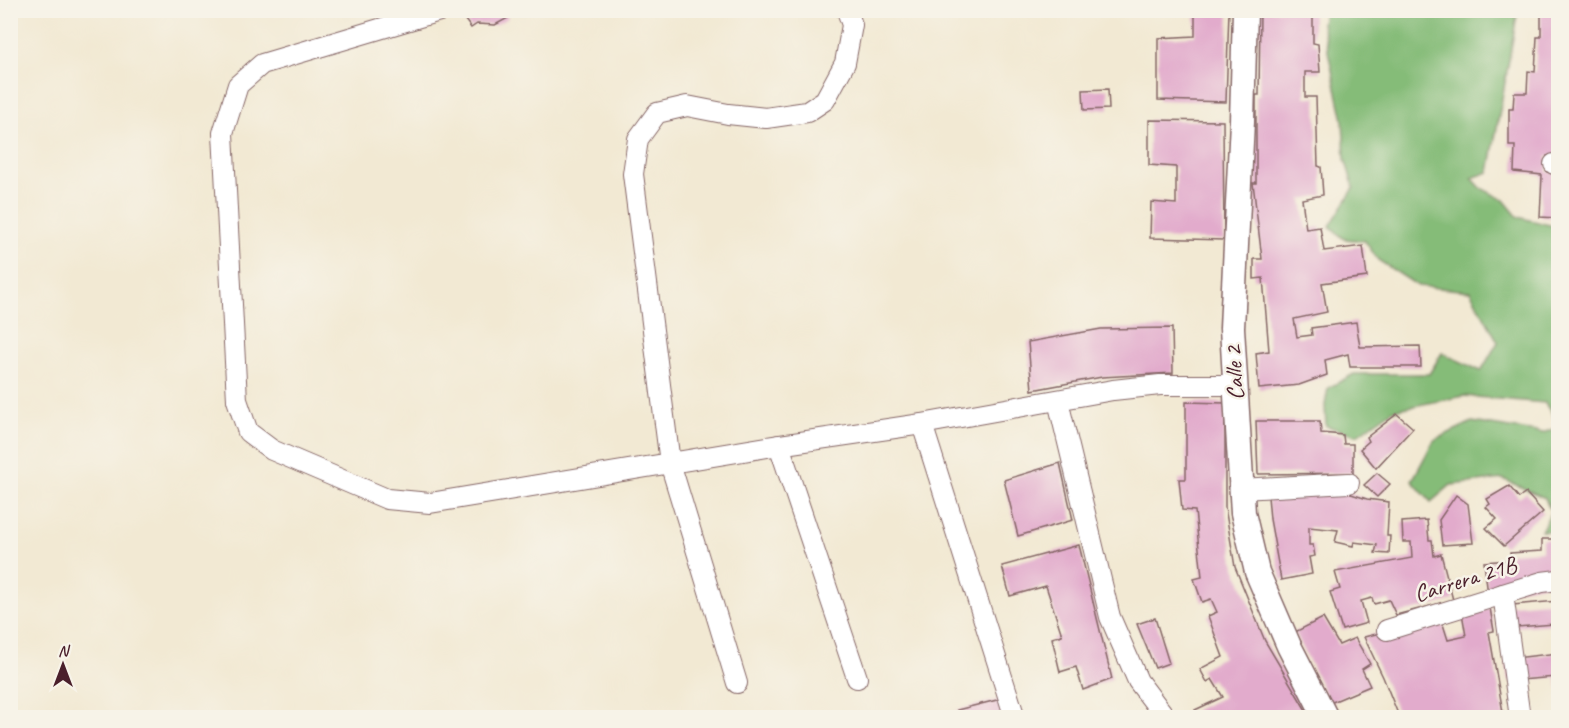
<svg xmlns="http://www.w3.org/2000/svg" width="1569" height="728" font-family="Caveat,sans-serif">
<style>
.forest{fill:#85bc78;stroke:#686e52;stroke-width:1.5}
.building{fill:#e2abcc}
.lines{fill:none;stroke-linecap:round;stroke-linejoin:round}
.minor-casing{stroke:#856666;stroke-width:22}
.tertiary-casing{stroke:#856666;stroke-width:27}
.minor{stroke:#fff;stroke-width:20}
.tertiary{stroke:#fff;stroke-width:24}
.labels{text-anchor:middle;stroke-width:5;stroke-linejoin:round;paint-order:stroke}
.street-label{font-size:24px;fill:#4a1f2b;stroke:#f7f3e8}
</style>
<rect width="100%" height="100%" fill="#f7f3e8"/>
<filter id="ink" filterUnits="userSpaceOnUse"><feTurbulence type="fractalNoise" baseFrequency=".0167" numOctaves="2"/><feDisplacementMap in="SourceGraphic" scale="12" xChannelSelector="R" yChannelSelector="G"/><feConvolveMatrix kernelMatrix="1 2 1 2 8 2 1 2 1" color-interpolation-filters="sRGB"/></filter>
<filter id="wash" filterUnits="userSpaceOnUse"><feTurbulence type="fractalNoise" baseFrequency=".008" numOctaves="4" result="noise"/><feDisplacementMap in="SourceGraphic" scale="24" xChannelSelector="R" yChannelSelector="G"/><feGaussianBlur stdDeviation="1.35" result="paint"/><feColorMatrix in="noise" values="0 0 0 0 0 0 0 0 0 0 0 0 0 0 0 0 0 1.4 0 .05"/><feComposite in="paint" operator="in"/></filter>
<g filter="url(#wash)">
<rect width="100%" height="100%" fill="#f2e9d3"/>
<g class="forest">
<polygon points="1324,11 1496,10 1517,15 1489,172 1472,178 1481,188 1504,200 1518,217 1558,227 1558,424 1545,403 1464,396 1393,410 1357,435 1326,426 1325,405 1328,388 1354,374 1429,374 1442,353 1481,371 1498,342 1470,291 1418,286 1378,260 1365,241 1344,239 1330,226 1354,188 1345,159 1343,120 1322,24"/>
<polygon points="1472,422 1543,433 1558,427 1558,531 1541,531 1551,512 1545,498 1503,479 1451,485 1431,502 1412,481 1434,440"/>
</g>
<g id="blocks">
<g class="building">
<polygon points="461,10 504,10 508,18 495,25 477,24 471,28 459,12"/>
<polygon points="1195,10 1229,10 1226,102 1158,100 1158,38 1195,36"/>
<polygon points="1260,10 1313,10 1313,43 1318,44 1320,72 1305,72 1305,97 1316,97 1318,166 1321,167 1323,195 1302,199 1306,229 1320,227 1324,251 1363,246 1367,277 1322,283 1327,312 1294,319 1297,337 1312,335 1311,328 1356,322 1360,347 1420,346 1421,367 1350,367 1348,354 1325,360 1327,375 1299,385 1259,389 1256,353 1269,351 1263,278 1254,279 1254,259 1262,259 1253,183 1256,183 1256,95 1259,95"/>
<polygon points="1541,10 1558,10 1558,156 1547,156 1547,172 1558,173 1558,218 1540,217 1542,175 1514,172 1515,146 1509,146 1509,109 1513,109 1514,93 1527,93 1528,71 1535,72 1537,37 1541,37"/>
<polygon points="1108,89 1109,109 1084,110 1083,90"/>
<polygon points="1149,120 1223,121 1224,240 1150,238 1151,202 1176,204 1176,167 1149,165"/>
<polygon points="1172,328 1173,373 1102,377 1032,390 1028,342 1101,329"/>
<polygon points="1186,402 1225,403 1225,507 1235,567 1265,641 1307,712 1295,718 1198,718 1195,710 1223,697 1212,679 1207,682 1200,669 1223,657 1208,616 1217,612 1211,599 1202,602 1194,579 1202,577 1195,511 1182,510 1179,479 1186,479"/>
<polygon points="1397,414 1413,428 1376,468 1360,449 1369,441 1367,437"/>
<polygon points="1256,421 1320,421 1321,433 1343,435 1344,444 1353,444 1353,473 1258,474"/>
<polygon points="1060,463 1073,520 1018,536 1004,480"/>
<polygon points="1377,473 1390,484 1377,497 1364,485"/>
<polygon points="1267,485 1352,489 1351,494 1367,499 1389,502 1387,536 1390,536 1389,554 1375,553 1377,545 1354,542 1353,546 1335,542 1338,530 1309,527 1309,545 1313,545 1315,556 1309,557 1312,574 1281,580 1270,519"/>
<polygon points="1509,486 1519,498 1526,493 1543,512 1504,546 1486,528 1497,519 1486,507 1490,504 1487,499"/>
<polygon points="1456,495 1468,504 1473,543 1442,545 1439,520"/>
<polygon points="1427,520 1429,540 1432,540 1434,556 1441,554 1453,600 1396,615 1389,600 1374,604 1372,598 1361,601 1367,623 1342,630 1330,592 1340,589 1335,572 1412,558 1411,542 1403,542 1402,522"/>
<polygon points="1542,539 1558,539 1558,582 1488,595 1484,562 1511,560 1510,553 1542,551"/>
<polygon points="1079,545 1112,679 1083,690 1076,667 1060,672 1052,638 1062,635 1046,586 1010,596 1002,566"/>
<polygon points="1558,601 1558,648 1557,648 1554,624 1503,628 1500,606"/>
<polygon points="1490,608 1494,631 1489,632 1504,718 1382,718 1398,714 1383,677 1364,637 1441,618 1448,640 1466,636 1462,613"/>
<polygon points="1155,618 1169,663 1155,668 1137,624"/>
<polygon points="1323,618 1339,645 1355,638 1370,664 1362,669 1370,686 1330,703 1295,632"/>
<polygon points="1558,653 1558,689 1556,677 1508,681 1506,659"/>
<polygon points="1005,698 1010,718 959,718 957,710"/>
</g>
</g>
</g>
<g filter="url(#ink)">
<use href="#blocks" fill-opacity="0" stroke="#856666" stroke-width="1.5"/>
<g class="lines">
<g class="minor-casing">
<g id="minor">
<polyline points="443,10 262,64 238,85 223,133 237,400 248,432 272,450 387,499 430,503 779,445 922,424 1113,390 1160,385 1235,385"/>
<polyline points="1554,164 1558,164"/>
<polyline points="1058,401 1110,617 1138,681 1166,718"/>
<polyline points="922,424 1015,718"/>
<polyline points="779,445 857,678"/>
<polyline points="1241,489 1349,483"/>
<polyline points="1503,594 1520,718"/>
<polyline points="1387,630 1542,582 1558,580"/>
<polyline points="737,683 670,463 633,174 638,139 657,113 687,106 728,114 766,118 807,112 825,100 845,63 852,25 847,10"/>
</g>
</g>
<g class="tertiary-casing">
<polyline id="tertiary" points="1245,10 1242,121 1232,328 1243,513 1257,572 1289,646 1326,718"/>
</g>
<use href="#minor" class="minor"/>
<use href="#tertiary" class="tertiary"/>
</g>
</g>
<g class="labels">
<g class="street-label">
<text transform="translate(1234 373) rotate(-93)" y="8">Calle 2</text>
<text transform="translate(1465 579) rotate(-17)" y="8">Carrera 21B</text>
</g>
</g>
<rect width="1569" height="728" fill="none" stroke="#f7f3e8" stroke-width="36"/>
<g transform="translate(63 665)" stroke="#f7f3e8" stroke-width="4.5" paint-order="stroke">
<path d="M0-4.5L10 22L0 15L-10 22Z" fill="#4a1f2b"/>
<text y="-9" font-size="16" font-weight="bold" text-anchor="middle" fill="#4a1f2b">N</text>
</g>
</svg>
